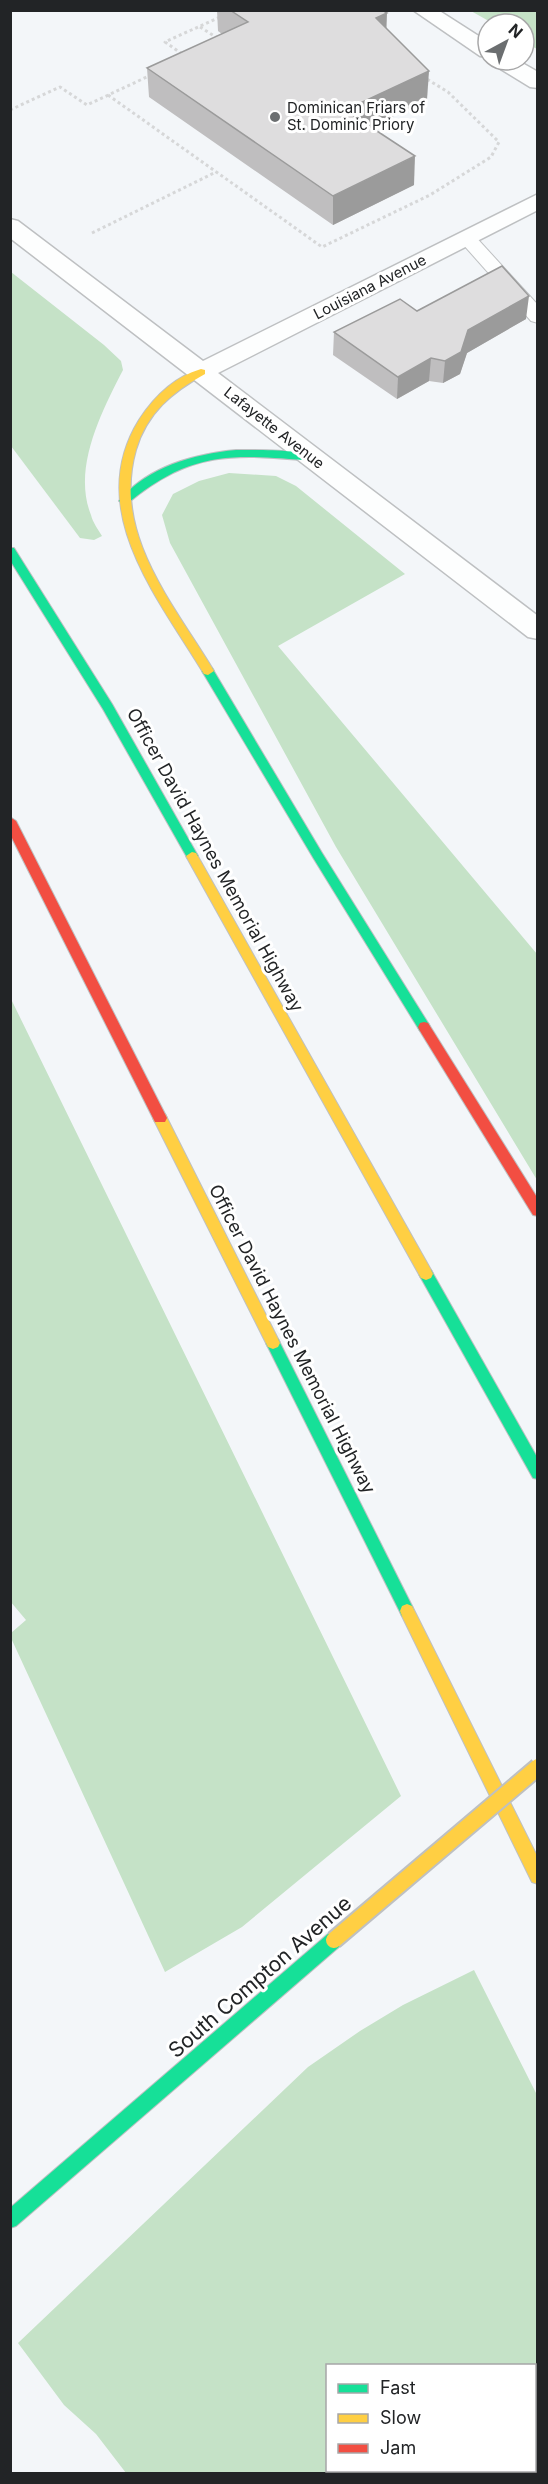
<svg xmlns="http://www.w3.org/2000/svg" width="548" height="2484" font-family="Inter,sans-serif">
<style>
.green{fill:#c5e2c7;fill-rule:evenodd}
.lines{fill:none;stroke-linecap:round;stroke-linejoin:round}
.lane-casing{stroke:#bec0c2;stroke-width:2}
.street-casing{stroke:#bec0c2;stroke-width:3}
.fast-casing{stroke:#bec0c2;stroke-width:2}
.slow-casing{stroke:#bec0c2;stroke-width:2}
.jam-casing{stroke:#bec0c2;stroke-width:2}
.path{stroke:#d6d7d8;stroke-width:3;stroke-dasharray:3 3;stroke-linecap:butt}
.lane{fill:#fdfefe;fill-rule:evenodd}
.street{fill:#fdfefe;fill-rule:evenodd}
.fast{fill:#16e098;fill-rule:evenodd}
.slow{fill:#ffcf43;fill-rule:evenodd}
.jam{fill:#f24e42;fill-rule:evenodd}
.slow-bridge-casing{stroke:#bec0c2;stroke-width:20;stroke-linecap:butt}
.slow-bridge{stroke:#ffcf43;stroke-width:16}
.wall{fill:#bfbebf}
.shaded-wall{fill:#9b9b9b}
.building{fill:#deddde;stroke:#9b9b9b;stroke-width:1.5}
.poi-dot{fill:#6b6e70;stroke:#fff;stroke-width:2}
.labels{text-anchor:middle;stroke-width:6;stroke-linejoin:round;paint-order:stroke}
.far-poi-label{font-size:15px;fill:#222426;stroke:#fff;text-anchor:start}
.far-street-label{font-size:15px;fill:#222426;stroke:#fff}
.street-label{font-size:18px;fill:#222426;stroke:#fff}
.near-street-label{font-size:21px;fill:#222426;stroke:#fff}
</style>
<rect width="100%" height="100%" fill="#f3f6f9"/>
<g class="green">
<polygon points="471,11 537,11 537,49 524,42 524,24 494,24"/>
<path d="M11,272L104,345L121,361L123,370C102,411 72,468 91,515C93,523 98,529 102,536L94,540L80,538L11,446Z"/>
<polygon points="229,473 276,476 296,486 405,574 278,646 537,954 537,1180 336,847 170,543 162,515 173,494 199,481"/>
<polygon points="11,999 401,1796 242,1927 165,1972 11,1638 11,1633 26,1620 10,1601"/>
<path d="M474,1970L537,2095V2473H126L96,2434L64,2405L18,2343L308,2067L360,2031L403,2005ZM328,2366H534V2470H328Z"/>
</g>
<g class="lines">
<g class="lane-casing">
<polygon id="lane" points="467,233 473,234 538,305 538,323 531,321 461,242 458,238 461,234"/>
</g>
<g class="street-casing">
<g id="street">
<polygon points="413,10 438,10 488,42 488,57 480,56"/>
<polygon points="491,60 517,60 538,72 538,88 530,87 494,65"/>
<polygon points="538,194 538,210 218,373 538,616 538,639 528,637 10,238 10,219 18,221 203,361"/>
</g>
</g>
<g class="fast-casing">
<g id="fast">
<path d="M236,450C252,450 308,449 318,458L313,461C234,454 192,450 128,503L124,504L119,501C147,467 194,454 236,450Z"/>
<polygon points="10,548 14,548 112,704 198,856 196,859 188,859 103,709 10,560"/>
<polygon points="208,667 212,668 322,853 428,1023 430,1027 428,1031 420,1031 314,859 202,671"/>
<polygon points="426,1268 431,1270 538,1459 538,1479 533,1478 421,1278 419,1274 421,1270"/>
<polygon points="273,1337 278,1339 412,1606 414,1611 412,1616 407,1618 402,1616 266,1343 268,1339"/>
<polygon points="334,1932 340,1934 342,1940 340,1946 16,2226 10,2228 10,2208 328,1934"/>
</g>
</g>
<g class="slow-casing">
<g id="slow">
<path d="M201,369L205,370V374C172,392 147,413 136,450C112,534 173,603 214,671L208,675L204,674C159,599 83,510 139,420C154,397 174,377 201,369Z"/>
<polygon points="192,852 196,853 431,1270 433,1274 431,1278 426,1280 421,1278 186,856"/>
<polygon points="160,1113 165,1114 278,1339 280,1343 278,1347 273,1349 268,1347 153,1118 155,1114"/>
<polygon points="407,1604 412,1606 538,1858 538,1884 532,1882 402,1616 400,1611 402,1606"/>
</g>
</g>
<g class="jam-casing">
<g id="jam">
<polygon points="10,817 16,821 167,1118 165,1122 155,1122 153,1118 10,834"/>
<polygon points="424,1022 428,1023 538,1199 538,1216 533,1215 420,1031 418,1027 420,1023"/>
</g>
</g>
<g class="path">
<polyline points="200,27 219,39"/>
<polyline points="182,54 165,42 220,17"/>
<polyline points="108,95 322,247 430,195 491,157 499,142 448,92 425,78"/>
<polyline points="10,110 60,87 87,105 151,75"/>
<polyline points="92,233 216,172"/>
</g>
<use href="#lane" class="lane"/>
<use href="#street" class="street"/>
<use href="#fast" class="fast"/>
<use href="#slow" class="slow"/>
<use href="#jam" class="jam"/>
<g class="slow-bridge-casing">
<polyline id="slow-bridge" points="334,1940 538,1767"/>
</g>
<use href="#slow-bridge" class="slow-bridge"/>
</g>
<g class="wall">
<polygon points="217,10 382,10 386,28 427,100 371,127 414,185 333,225 149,97 147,68 222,34 218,31"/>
<polygon points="417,311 526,319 467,353 460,374 443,383 429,381 397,399 333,355 334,332"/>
</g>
<g class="shaded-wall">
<polygon points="387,13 386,42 376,18"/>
<polygon points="429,71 427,100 344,139 345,110"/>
<polygon points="415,156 414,185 333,225 333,196"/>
<polygon points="529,296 526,319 467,353 460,374 443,383 445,361 468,330"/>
<polygon points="431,358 429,381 397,399 398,377"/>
</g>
<g class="building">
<polygon points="230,10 382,10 387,13 376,18 429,71 345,110 415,156 333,196 147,68 248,22"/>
<polygon points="502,266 529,296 468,330 461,352 445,361 431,358 398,377 334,332 400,299 417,311"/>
</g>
<circle class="poi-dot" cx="275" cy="117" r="6"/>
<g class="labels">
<g class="far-poi-label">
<text x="287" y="113">Dominican Friars of<tspan x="287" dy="17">St. Dominic Priory</tspan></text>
</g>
<g class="far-street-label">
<text transform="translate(370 287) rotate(-27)" y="5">Louisiana Avenue</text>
<text transform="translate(274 428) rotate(38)" y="5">Lafayette Avenue</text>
</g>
<g class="street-label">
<text transform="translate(215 860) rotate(61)" y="6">Officer David Haynes Memorial Highway</text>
<text transform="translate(292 1339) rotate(63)" y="6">Officer David Haynes Memorial Highway</text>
</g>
<g class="near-street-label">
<text transform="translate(260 1977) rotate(-41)" y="7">South Compton Avenue</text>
</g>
</g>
<rect width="548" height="2484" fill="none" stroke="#222426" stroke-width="24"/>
<rect x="326" y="2364" width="210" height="108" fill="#ffffff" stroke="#a7a7a8" stroke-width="1.5"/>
<rect x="338" y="2384" width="30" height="9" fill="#16e098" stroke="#a7a7a8" stroke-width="1.5"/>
<text x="380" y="2394" font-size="18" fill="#222426">Fast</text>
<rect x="338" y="2414" width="30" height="9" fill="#ffcf43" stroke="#a7a7a8" stroke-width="1.5"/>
<text x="380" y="2424" font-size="18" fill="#222426">Slow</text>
<rect x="338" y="2444" width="30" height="9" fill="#f24e42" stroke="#a7a7a8" stroke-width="1.5"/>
<text x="380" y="2454" font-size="18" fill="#222426">Jam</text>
<g transform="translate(506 42) rotate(41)"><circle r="28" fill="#ffffff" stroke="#a7a7a8" stroke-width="1.5"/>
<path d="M0-4.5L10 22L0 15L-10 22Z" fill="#6b6e70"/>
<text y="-9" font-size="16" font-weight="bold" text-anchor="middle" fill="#222426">N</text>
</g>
</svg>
